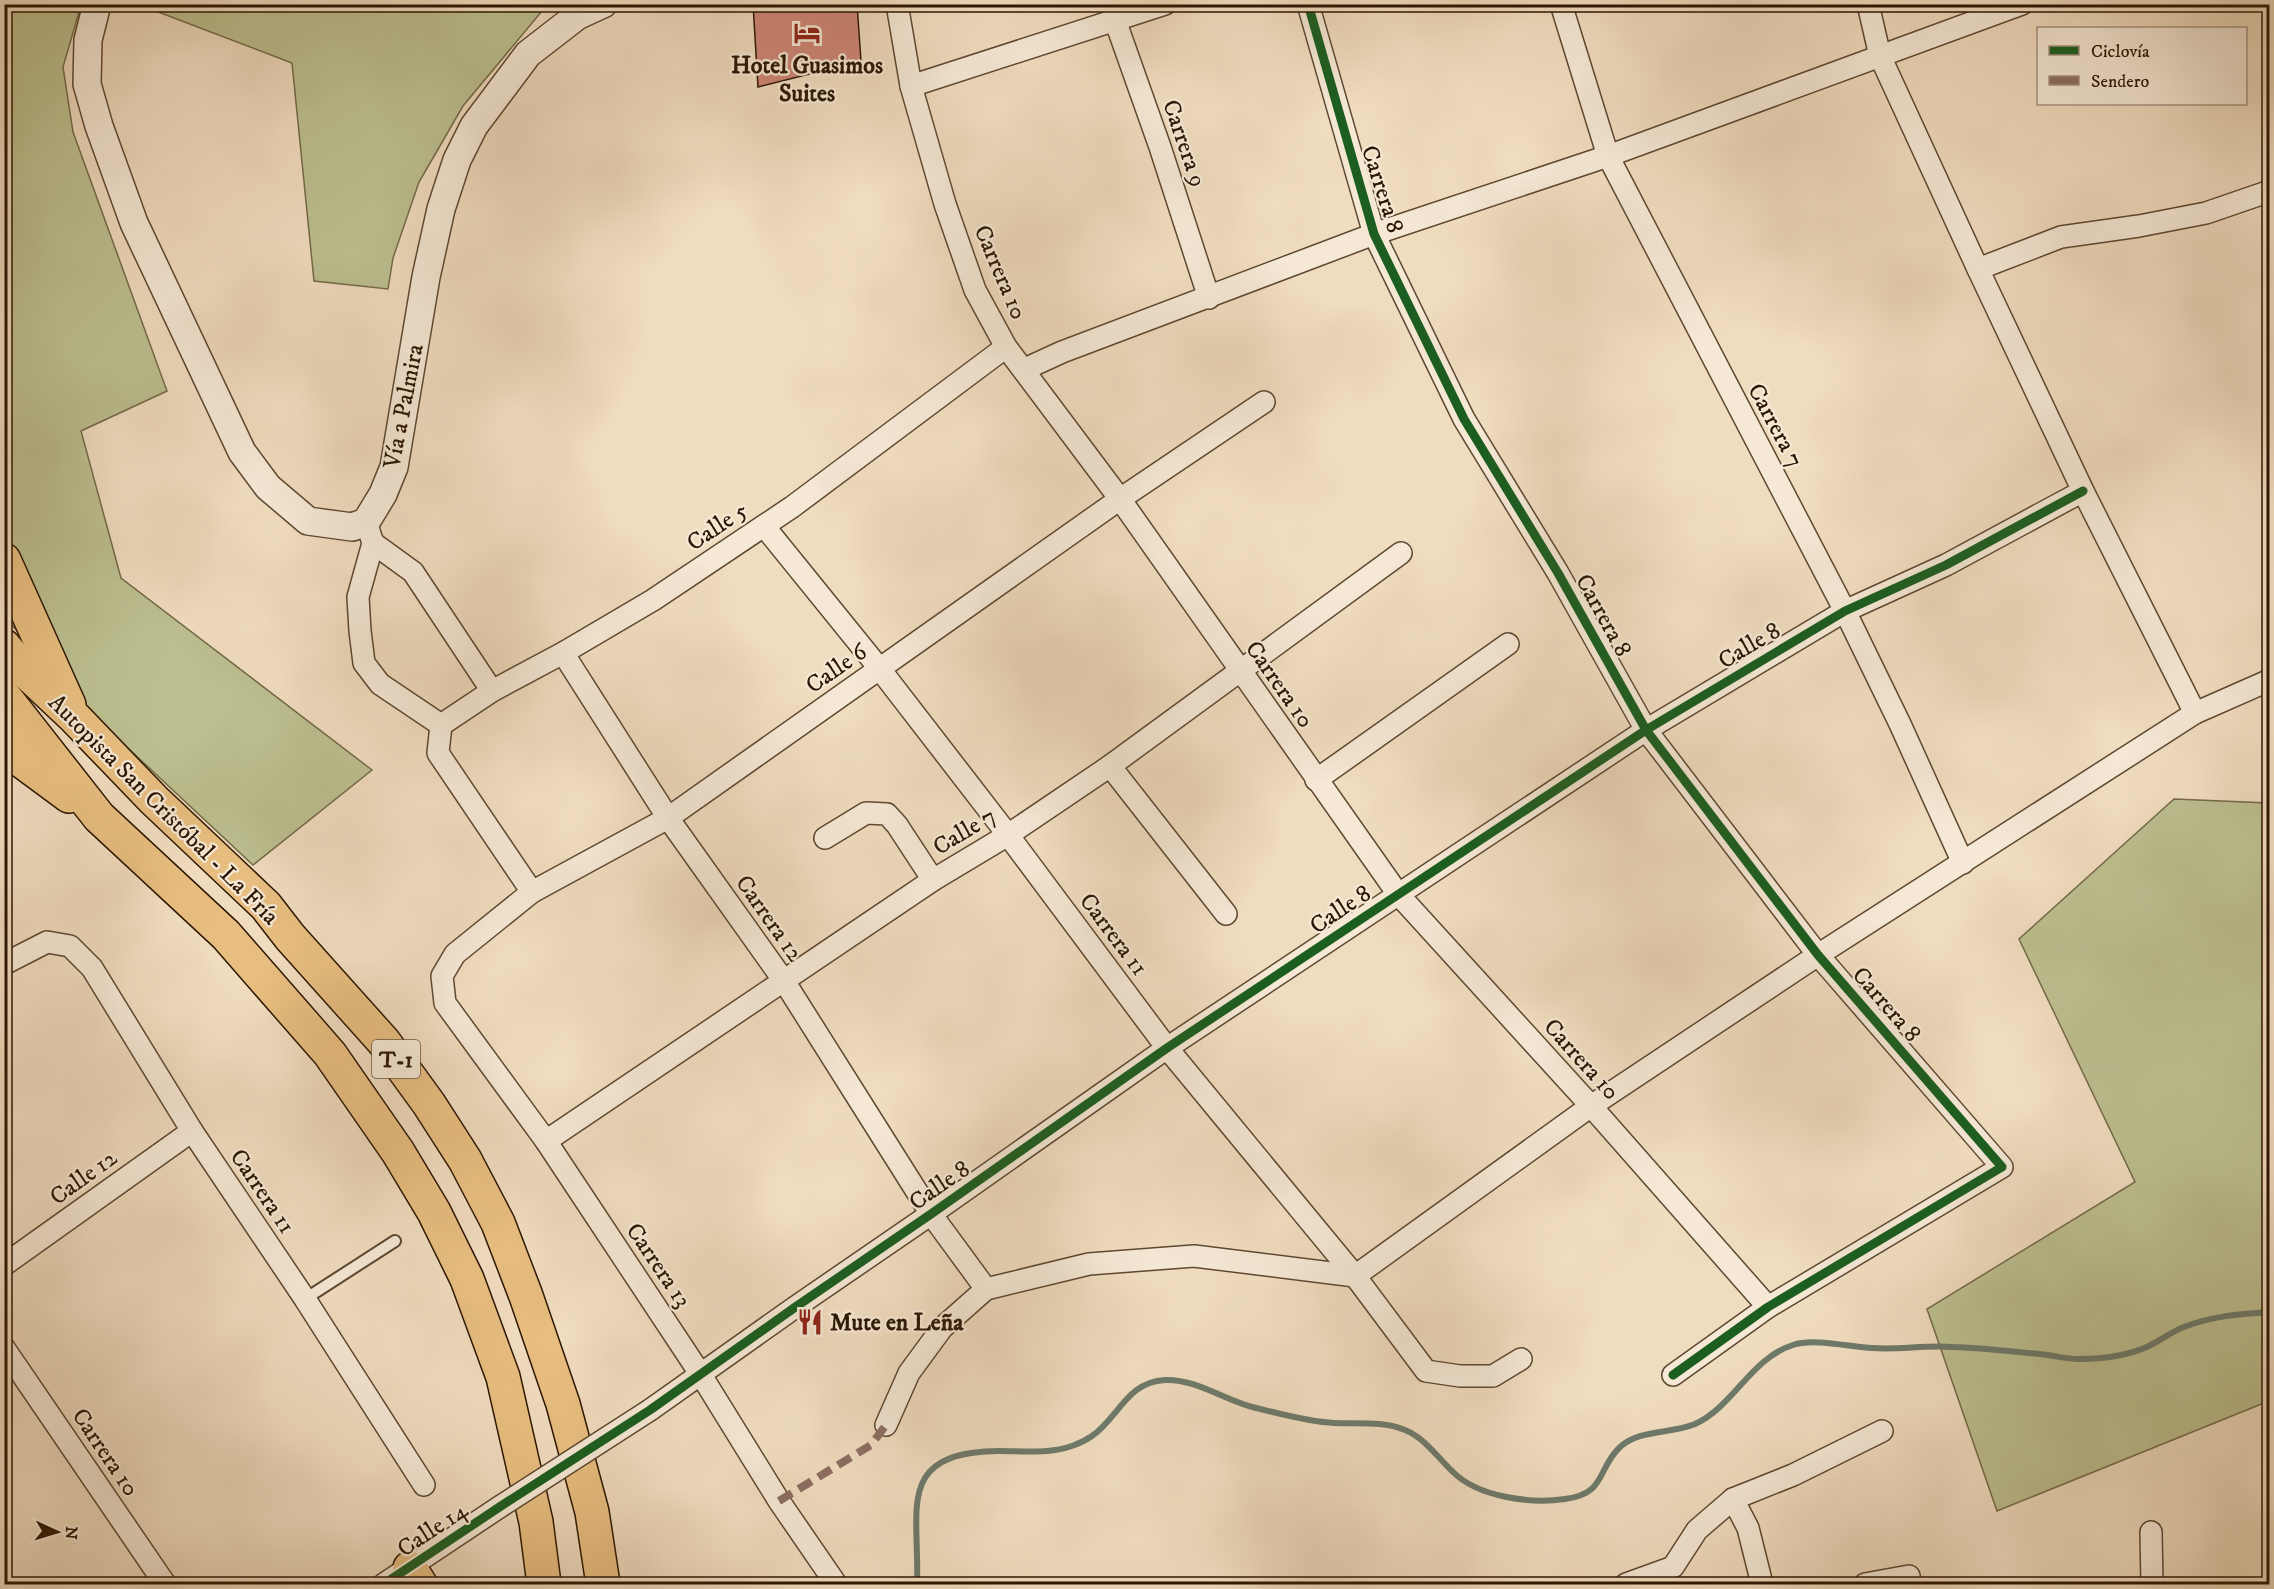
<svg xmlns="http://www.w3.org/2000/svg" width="2274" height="1589" font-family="'IM FELL DW Pica',serif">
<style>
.green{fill:#bcbf90;stroke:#746a49;stroke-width:1.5}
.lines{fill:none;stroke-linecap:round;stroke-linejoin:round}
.stream{stroke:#6e7a6b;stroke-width:6}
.building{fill:#cd8575;stroke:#2c1602;stroke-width:1.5}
.service-casing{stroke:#5d4831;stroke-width:14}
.minor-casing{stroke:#5d4831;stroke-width:24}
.tertiary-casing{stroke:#5d4831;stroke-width:30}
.motorway-casing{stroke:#2c1602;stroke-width:36}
.service{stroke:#f5e8d5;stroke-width:10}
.minor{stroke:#f5e8d5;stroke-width:21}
.tertiary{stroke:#f5e8d5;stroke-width:27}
.motorway{stroke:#e8be80;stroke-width:33}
.minor-bridge-casing{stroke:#5d4831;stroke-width:24;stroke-linecap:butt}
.minor-bridge{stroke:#f5e8d5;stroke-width:21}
.quiet{stroke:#8d6e63;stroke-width:8;stroke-dasharray:15 8;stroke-linecap:butt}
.cycleway-casing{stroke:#f5e8d5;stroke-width:13}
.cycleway{stroke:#1b5e20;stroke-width:9}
.labels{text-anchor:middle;stroke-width:4.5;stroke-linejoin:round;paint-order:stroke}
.shield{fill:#f5e8d5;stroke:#685541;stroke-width:1.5}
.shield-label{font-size:22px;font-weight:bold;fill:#2c1602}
.poi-label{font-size:24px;font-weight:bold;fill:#2c1602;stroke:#f5e8d5}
.street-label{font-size:24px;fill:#2c1602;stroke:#f5e8d5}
</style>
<rect width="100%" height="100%" fill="#f0dcbf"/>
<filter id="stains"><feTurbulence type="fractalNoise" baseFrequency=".00333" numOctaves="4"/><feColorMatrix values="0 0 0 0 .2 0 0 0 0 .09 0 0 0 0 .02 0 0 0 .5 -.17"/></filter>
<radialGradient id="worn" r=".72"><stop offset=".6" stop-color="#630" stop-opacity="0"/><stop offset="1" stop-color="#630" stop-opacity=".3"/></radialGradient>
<g class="green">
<polygon points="5,5 81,5 63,67 73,132 167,391 81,431 121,578 372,770 253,865 115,736 5,618"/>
<polygon points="140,5 547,5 463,106 419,182 393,258 388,289 314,281 292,63"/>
<polygon points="2174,799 2269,803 2269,1401 1997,1511 1927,1309 2135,1182 2019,939"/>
</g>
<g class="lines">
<path class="stream" d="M917,1584C920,1510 894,1452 999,1451C1018,1451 1036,1453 1055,1450C1066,1449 1082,1443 1092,1436C1119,1417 1127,1382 1165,1380C1198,1379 1225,1401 1256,1408C1281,1414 1309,1422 1334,1423C1358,1424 1383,1421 1405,1430C1425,1438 1438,1458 1453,1472C1478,1497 1530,1504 1565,1499C1607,1493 1596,1470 1620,1447C1640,1429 1671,1434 1695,1424C1734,1406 1751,1358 1793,1345C1814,1338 1850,1347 1872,1348C1899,1350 1925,1345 1952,1347C1981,1348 2010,1351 2039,1354C2052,1355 2066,1359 2079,1359C2103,1359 2127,1356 2149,1346C2161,1340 2171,1332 2184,1327C2212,1316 2239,1314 2270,1312"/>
</g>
<polygon class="building" points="753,4 857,4 861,61 758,87"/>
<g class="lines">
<g class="service-casing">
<polyline id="service" points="305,1299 395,1241"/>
</g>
<g class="minor-casing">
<g id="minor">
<polyline points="897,4 911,86 945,204 975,290 1006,347 1120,499 1398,894 1591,1106 1768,1307"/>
<polyline points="1113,4 1115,20 1160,147 1209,298"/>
<polyline points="1308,4 1374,234 1464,419 1558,573 1646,730 1818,955 2002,1167 1768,1307 1673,1375"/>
<polyline points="1561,4 1608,156 1845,611 1900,724 1963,863"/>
<polyline points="1868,4 1880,56 1978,269 2083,491 2195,713 2270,680"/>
<polyline points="911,86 1165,4"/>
<polyline points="1978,269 2061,237 2139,226 2206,213 2270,191"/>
<polyline points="1025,369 1062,352 1374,234 1608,156 2022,4"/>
<polyline points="366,522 373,543 358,597 360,631 364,663 380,684 441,725"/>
<polyline points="764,526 879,668 1008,835 1167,1048 1355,1276 1426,1371 1460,1376 1493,1376 1521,1359"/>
<polyline points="373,543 413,572 492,691"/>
<polyline points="563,653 668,818 784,981 931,1214 986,1289"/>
<polyline points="441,725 492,691 563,653 653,600 792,507 1006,347"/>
<polyline points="441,725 438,753 532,892"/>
<polyline points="1110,766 1226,914"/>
<polyline points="1316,780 1508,644"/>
<polyline points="825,838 866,813 887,814 897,825 933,880"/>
<polyline points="4,964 47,942 70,946 92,968 192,1131 305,1299 424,1485"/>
<polyline points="546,1141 933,880 1008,835 1110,766 1401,553"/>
<polyline points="4,1265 192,1131"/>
<polyline points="4,1348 165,1584"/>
<polyline points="650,1410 794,1308 931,1214 1167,1048 1646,730 1845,611 1946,565 2083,491"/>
<polyline points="886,1425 909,1373 942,1328 986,1289 1089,1264 1194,1256 1355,1276 1591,1106 1818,955 2195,713"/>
<polyline points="1733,1499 1748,1528 1762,1584"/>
<polyline points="2151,1532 2152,1584"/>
<polyline points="384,1584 501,1506"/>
<polyline points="836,1584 779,1501 701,1375 546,1141 445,1003 442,976 455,954 532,892 668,818 1120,499 1264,402"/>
<polyline points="1626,1584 1673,1567 1697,1530 1733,1499 1793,1475 1882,1431"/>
<polyline points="1865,1584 1909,1576"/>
</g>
</g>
<g class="tertiary-casing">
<polyline id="tertiary" points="97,4 88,40 87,84 99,126 134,223 242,452 268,487 308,521 352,527 366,522 383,494 394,467 426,277 441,209 457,160 474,126 528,54 577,16 603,4"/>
</g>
<g class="motorway-casing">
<g id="motorway">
<polyline points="4,560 69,705"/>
<polyline points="4,646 24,670 75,718 154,800 266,906 290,937 384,1042 429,1104 465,1160 498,1223 526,1296 563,1404 592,1512 603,1584"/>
<polyline points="4,696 99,817 226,935 330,1054 398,1152 434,1212 467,1279 503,1377 536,1522 544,1584"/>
<polyline points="4,745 23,762 69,796"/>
<polyline points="410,1568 420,1584"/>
</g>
</g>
<use href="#service" class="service"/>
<use href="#minor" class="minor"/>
<use href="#tertiary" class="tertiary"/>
<use href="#motorway" class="motorway"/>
<g class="minor-bridge-casing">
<polyline id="minor-bridge" points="501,1506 650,1410"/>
</g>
<use href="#minor-bridge" class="minor-bridge"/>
<polyline class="quiet" points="779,1501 871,1445 886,1425"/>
<g class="cycleway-casing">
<g id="cycleway">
<polyline points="1308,4 1374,234 1464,419 1558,573 1646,730 1818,955 2002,1167 1768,1307 1673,1375"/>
<polyline points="384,1584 501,1506 650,1410 794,1308 931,1214 1167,1048 1646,730 1845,611 1946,565 2083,491"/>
</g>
</g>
<use href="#cycleway" class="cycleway"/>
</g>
<defs>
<g id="hotel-bare" transform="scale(2.07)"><path d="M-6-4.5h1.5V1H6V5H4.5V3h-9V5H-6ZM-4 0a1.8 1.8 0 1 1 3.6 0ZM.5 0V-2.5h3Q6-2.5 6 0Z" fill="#8f2418" stroke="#f5e8d5" stroke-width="2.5" paint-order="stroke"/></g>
<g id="restaurant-bare" transform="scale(2.07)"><path d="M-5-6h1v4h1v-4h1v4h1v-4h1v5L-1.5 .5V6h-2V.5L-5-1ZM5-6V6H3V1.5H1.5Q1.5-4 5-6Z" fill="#8f2418" stroke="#f5e8d5" stroke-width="2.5" paint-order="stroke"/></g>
</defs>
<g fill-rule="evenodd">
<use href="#hotel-bare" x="807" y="33"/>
<use href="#restaurant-bare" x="810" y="1322"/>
</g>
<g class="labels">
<rect class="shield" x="372" y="1040" width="48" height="38" rx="4.5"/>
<g class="shield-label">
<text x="396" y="1067">T-1</text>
</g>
<g class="poi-label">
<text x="807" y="73">Hotel Guasimos<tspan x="807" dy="28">Suites</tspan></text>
<text x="830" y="1330" text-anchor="start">Mute en Leña</text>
</g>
<g class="street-label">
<text transform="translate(1185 143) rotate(71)" y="8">Carrera 9</text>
<text transform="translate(1383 189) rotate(72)" y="8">Carrera 8</text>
<text transform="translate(1001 272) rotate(67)" y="8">Carrera 10</text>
<text transform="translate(403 406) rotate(-79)" y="8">Vía a Palmira</text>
<text transform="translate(1776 425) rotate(62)" y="8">Carrera 7</text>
<text transform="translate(717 526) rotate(-34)" y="8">Calle 5</text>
<text transform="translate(1604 615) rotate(61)" y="8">Carrera 8</text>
<text transform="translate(1749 645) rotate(-31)" y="8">Calle 8</text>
<text transform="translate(836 668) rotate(-35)" y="8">Calle 6</text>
<text transform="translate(1280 684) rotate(55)" y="8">Carrera 10</text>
<text transform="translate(164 809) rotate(45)" y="8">Autopista San Cristóbal - La Fría</text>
<text transform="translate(964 831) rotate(-31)" y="8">Calle 7</text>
<text transform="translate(1340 909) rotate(-34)" y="8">Calle 8</text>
<text transform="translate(770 918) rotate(55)" y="8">Carrera 12</text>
<text transform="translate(1114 934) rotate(53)" y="8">Carrera 11</text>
<text transform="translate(1887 1004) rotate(49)" y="8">Carrera 8</text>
<text transform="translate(1582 1059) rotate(48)" y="8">Carrera 10</text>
<text transform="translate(83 1177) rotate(-36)" y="8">Calle 12</text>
<text transform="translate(939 1185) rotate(-35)" y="8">Calle 8</text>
<text transform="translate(263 1191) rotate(56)" y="8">Carrera 11</text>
<text transform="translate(659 1265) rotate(56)" y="8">Carrera 13</text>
<text transform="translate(106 1452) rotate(56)" y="8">Carrera 10</text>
<text transform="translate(432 1529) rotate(-34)" y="8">Calle 14</text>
</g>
</g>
<rect width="2274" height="1589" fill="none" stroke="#f0dcbf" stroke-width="24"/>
<rect x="6" y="6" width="2262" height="1577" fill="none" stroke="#2c1602" stroke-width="3"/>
<rect x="12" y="12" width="2250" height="1565" fill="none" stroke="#2c1602" stroke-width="1.5"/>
<rect x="2037" y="27" width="210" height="78" fill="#f5e8d5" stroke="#a59481" stroke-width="1.5"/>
<rect x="2049" y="46" width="30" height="9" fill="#1b5e20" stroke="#a59481" stroke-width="1.5"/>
<text x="2091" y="57" font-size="18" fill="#2c1602">Ciclovía</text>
<rect x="2049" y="76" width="30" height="9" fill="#8d6e63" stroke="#a59481" stroke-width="1.5"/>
<text x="2091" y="87" font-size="18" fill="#2c1602">Sendero</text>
<g transform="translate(57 1532) rotate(94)" stroke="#f5e8d5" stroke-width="4.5" paint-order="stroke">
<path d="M0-4.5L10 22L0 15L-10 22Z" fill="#2c1602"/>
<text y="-9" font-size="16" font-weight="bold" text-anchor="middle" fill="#2c1602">N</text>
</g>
<rect width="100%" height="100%" filter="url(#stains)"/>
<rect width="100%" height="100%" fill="url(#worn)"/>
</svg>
